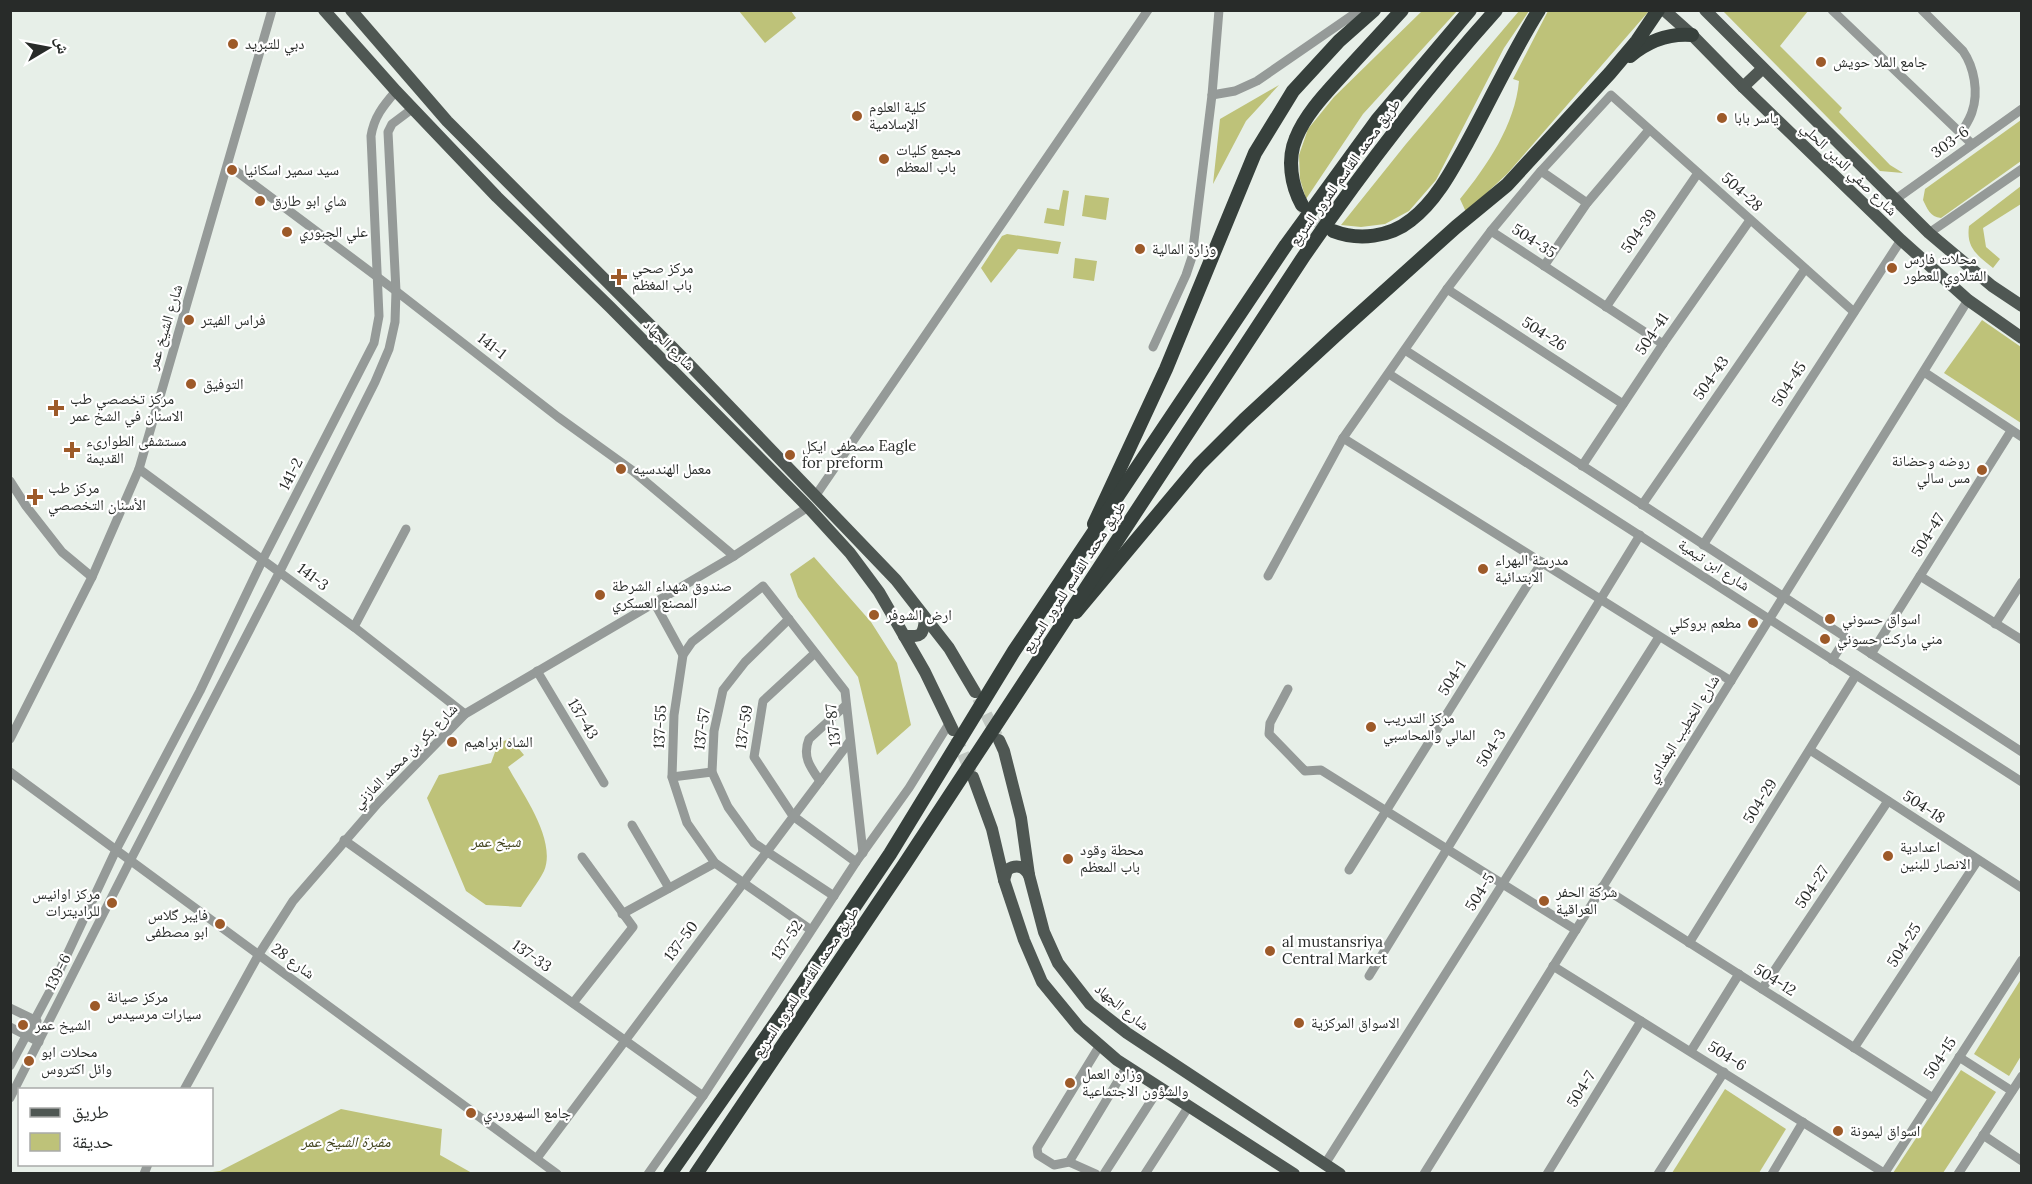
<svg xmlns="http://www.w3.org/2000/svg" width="2032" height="1184" font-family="Lora,'Noto Naskh Arabic',serif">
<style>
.green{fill:#bec279}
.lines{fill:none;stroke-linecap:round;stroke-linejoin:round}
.major-tunnel{stroke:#c1c8c2;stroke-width:12;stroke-dasharray:12 6;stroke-linecap:butt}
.highway-tunnel{stroke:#c1c8c2;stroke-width:14;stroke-dasharray:14 7;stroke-linecap:butt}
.minor{stroke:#959a98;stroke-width:9}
.major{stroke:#4f5753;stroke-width:12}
.highway{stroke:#37403c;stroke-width:14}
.highway-bridge{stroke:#37403c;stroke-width:14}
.poi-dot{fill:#9d5a29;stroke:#fff;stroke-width:2}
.labels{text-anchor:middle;stroke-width:4.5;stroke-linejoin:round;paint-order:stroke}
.poi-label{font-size:15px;fill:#282b29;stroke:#fff;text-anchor:start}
.street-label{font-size:15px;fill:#282b29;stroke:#fff}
.park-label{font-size:15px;font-style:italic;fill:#40421c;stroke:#fff}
</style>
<rect width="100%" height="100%" fill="#e7efe8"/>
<g class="green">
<polygon points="739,11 791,11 796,18 765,43"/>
<polygon points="1422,11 1457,11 1363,114 1306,199 1300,179 1299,155 1308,129 1334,97"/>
<polygon points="1519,11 1529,11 1504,48 1436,180 1409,211 1385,224 1361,227 1341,225 1406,144"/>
<path d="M1548,11H1649L1507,174L1466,212L1460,199C1487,166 1515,125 1519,81L1513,79Z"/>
<polygon points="1723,11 1808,11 1780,46 1842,108 1839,112 1890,165 1903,173 1880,171"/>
<polygon points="1279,85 1246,121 1213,184 1220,119"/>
<path d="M2021,120V161L1941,218C1930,217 1927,208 1923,200L1925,189Z"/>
<path d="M2021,186V204L1983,228L1986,247L2000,259L1993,268C1977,255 1966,248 1969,226Z"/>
<polygon points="1063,190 1069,191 1064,226 1044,223 1047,208 1059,210"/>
<polygon points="1085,195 1109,198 1106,220 1082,216"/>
<polygon points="1007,234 1061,242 1058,254 1018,249 991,283 981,268 1002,236"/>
<polygon points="1075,258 1097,261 1094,281 1073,278"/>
<polygon points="1982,320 2021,347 2021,423 1944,373"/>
<polygon points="814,557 871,622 897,663 911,725 877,755 858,677 798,597 790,574"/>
<path d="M510,738L524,755L508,767C522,793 557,840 544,871C538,883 528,895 521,907L486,905L466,891L427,798L439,775L491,763L498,744Z"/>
<polygon points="2021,979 2021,1056 2009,1076 1974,1054"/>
<polygon points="1961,1070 1996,1092 1943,1173 1893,1173"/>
<polygon points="1725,1089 1786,1129 1759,1173 1672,1173"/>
<polygon points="341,1109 442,1129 440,1155 472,1173 205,1173 220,1171"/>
</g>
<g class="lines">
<g class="major-tunnel">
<polyline points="978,698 997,736"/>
<polyline points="956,737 971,773"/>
</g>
<polyline class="highway-tunnel" points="1302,205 1313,218 1333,231"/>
<g class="minor">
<polyline points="1832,10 1972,144"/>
<path d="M1922,10L1963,51C1974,67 1979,92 1972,112C1970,119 1965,126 1961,133"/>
<polyline points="1212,95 1235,91 1257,81 1360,10"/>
<polyline points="228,165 396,291 558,417 633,471 734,556"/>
<polyline points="1541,171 1587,203"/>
<polyline points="1896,199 2022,109"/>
<polyline points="1491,231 1541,171 1611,95 1854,312"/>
<polyline points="1929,233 2022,169"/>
<polyline points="1544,266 1587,203 1649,130"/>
<polyline points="1447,289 1623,404"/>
<polyline points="1606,307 1698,173"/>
<polyline points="1153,347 1186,275 1192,257 1212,95 1219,10"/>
<polyline points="1405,350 2022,752"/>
<polyline points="1924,372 2022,437"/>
<polyline points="1389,374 2022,782"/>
<polyline points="1343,438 1731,681"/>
<polyline points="1582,466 1663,344 1750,220"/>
<polyline points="139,469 354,627 465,714"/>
<polyline points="10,481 26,506 62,552 92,577"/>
<polyline points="816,495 1148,10"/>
<polyline points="1642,505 1805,269"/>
<polyline points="1703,545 1901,240"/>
<polyline points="1268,576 1343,438 1447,289 1491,231 1663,344"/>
<polyline points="1920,576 2022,640"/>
<polyline points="654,602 683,655"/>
<polyline points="789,619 745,662 723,690 714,731 712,772 728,807 754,843 834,896"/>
<polyline points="1995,624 2022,582"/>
<polyline points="354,627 406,529"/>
<polyline points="815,653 763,701 754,757 793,816 856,862"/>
<polyline points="1871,654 2011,431"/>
<polyline points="1832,660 1846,638"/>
<polyline points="537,671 604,783"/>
<polyline points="1288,689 1270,723 1269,734 1305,771 1321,770 1576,930"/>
<polyline points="10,739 92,577 139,469 272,10"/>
<polyline points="1810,750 2022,888"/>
<polyline points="10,772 557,1174"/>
<polyline points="672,777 712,772"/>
<path d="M820,781C810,767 802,756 809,739L846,705"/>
<polyline points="632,825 669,888"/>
<polyline points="344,840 703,1096"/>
<polyline points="1349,870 1542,562"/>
<polyline points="1602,887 1933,1098"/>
<polyline points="622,914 715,863"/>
<polyline points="811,930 715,863 687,823 672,777 674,715 683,655 692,642 763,586 845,691 863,853"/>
<polyline points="1689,943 1856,675"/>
<polyline points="1553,966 1884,1173"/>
<polyline points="1369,976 1640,535"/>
<polyline points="1762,989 1888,801"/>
<polyline points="573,1003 633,927 582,857"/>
<polyline points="10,1008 37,1021"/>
<polyline points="10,1027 39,1042"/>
<polyline points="1854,1048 1978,860"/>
<polyline points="1691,1051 1739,974"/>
<polyline points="1959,1057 2012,1091"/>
<path d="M10,1066L50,991L116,850L200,691L263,559L374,343L379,316L371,136C374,117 383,106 396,91"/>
<polyline points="184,1090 259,954 293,901 378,803 465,714 734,556 808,507"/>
<polyline points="10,1098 131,859 280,571 375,382 389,349 395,322 396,291 388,132 392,124 412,109"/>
<polyline points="1983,1135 2022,1161"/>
<polyline points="537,1158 850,741"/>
<polyline points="1069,1162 1127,1066"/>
<polyline points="1325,1164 1659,637"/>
<polyline points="144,1174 148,1164"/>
<polyline points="648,1174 703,1096 856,862 909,788 950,722"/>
<polyline points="1096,1174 1069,1162 1054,1165 1038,1155 1037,1148 1100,1045"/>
<polyline points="1104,1174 1160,1087"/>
<polyline points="1145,1174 1189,1106"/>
<polyline points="1424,1174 1968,300"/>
<polyline points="1547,1174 1641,1021"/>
<polyline points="1658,1174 1724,1072"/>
<polyline points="1772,1174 1803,1122"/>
<polyline points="1884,1174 2022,960"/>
<polyline points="1958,1174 2022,1076"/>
</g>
<g class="major">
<polyline points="324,10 396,91 497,197 610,307 808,507 850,553 879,592 925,672 953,730"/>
<polyline points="351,10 447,121 683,358 896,580 949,648 975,692"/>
<polyline points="1664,10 1692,35 1743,87 1901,240 1968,300 2022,338"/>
<polyline points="1705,10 1929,233 1992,286 2022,306"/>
<polyline points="1743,87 1762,69"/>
<path d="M904,636C920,636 923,638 925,619"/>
<polyline points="999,740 1004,751 1021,818 1029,875 1044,932 1058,963 1090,1004 1127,1033 1340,1174"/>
<polyline points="973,777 992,829 1004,880 1024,940 1042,982 1079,1027 1117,1060 1294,1174"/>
<path d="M1004,880L1007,870C1016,864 1024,866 1029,875"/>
</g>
<g class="highway">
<path d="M1630,56C1648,41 1668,33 1692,35"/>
<path d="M1302,205C1291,185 1287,159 1296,138C1306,113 1327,92 1345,72C1364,51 1383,31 1402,10"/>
<path d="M1333,231C1359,241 1390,237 1411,220C1436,201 1452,170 1467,143C1491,99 1512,53 1539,10"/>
<polyline points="1094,524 1166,369 1255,153 1293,91 1339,41 1374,10"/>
<polyline points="1076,612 1199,465 1244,420 1336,335 1456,227 1507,185 1610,73 1637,41 1658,10"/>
</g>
<g class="highway-bridge">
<polyline points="670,1174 784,1011 890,854 1014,651 1286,245 1377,120 1470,10"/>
<path d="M696,1174L904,865L1304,256C1363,170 1426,88 1496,10"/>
</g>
</g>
<g class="poi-dot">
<circle cx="233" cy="44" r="6"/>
<circle cx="1821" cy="62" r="6"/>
<circle cx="857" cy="116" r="6"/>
<circle cx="1722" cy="118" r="6"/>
<circle cx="884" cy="159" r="6"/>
<circle cx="232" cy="170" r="6"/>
<circle cx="260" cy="201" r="6"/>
<circle cx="287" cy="232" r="6"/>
<circle cx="1140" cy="249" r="6"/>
<circle cx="1892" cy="268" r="6"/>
<path d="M616 268h6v6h6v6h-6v6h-6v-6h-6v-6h6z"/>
<circle cx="189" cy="320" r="6"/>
<circle cx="191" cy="384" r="6"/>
<path d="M53 399h6v6h6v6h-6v6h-6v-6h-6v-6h6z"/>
<path d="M69 441h6v6h6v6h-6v6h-6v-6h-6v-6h6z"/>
<circle cx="790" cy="455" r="6"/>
<circle cx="621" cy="469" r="6"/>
<circle cx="1982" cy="470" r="6"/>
<path d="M32 488h6v6h6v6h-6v6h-6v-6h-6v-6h6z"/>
<circle cx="1483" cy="569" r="6"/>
<circle cx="600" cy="595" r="6"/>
<circle cx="874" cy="615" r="6"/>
<circle cx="1830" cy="619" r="6"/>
<circle cx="1753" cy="623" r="6"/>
<circle cx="1825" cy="639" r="6"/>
<circle cx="1371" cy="727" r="6"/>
<circle cx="452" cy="742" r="6"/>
<circle cx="1888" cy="856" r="6"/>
<circle cx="1068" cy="859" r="6"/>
<circle cx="1544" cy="901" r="6"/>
<circle cx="112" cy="903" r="6"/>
<circle cx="220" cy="924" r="6"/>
<circle cx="1270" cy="951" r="6"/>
<circle cx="95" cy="1006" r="6"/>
<circle cx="1299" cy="1023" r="6"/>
<circle cx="23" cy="1025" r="6"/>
<circle cx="29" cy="1061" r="6"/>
<circle cx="1070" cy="1083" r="6"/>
<circle cx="471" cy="1113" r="6"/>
<circle cx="1838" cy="1131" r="6"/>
</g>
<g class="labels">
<g class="poi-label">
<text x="245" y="49">دبي للتبريد</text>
<text x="1833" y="67">جامع الملا حويش</text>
<text x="869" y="112">كلية العلوم<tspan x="869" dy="17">الإسلامية</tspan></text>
<text x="1734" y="123">ياسر بابا</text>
<text x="896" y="155">مجمع كليات<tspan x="896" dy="17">باب المعظم</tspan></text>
<text x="244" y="175">سيد سمير اسكانيا</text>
<text x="272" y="206">شاي ابو طارق</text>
<text x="299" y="237">علي الجبوري</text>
<text x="1152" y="254">وزارة المالية</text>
<text x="1904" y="264">محلات فارس<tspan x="1904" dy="17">الفتلاوي للعطور</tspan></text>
<text x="632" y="273">مركز صحي<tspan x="632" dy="17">باب المغظم</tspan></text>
<text x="201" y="325">فراس الفيتر</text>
<text x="203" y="389">التوفيق</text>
<text x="70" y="404">مركز تخصصي طب<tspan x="70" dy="17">الاسنان في الشخ عمر</tspan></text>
<text x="86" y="446">مستشفى الطوارىء<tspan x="86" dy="17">القديمة</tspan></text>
<text x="802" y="451">مصطفى ايكل Eagle<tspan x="802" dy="17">for preform</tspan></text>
<text x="1970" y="466" text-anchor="end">روضه وحضانة<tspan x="1970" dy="17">مس سالي</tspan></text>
<text x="633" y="474">معمل الهندسيه</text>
<text x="48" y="493">مركز طب<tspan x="48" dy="17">الأسنان التخصصي</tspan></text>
<text x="1495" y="565">مدرسة البهراء<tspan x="1495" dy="17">الابتدائية</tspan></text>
<text x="612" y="591">صندوق شهداء الشرطة<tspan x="612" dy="17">المصنع العسكري</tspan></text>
<text x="886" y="620">ارض الشوفر</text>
<text x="1842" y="624">اسواق حسوني</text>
<text x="1741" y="628" text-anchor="end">مطعم بروكلي</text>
<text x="1837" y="644">مني ماركت حسوني</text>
<text x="1383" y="723">مركز التدريب<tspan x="1383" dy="17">المالي والمحاسبي</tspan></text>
<text x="464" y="747">الشاه ابراهيم</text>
<text x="1900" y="852">اعدادية<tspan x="1900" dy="17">الانصار للبنين</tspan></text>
<text x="1080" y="855">محطة وقود<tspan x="1080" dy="17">باب المعظم</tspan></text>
<text x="1556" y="897">شركة الحفر<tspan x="1556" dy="17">العراقية</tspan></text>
<text x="100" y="899" text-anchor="end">مركز اوانيس<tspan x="100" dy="17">للراديترات</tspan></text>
<text x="208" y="920" text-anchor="end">فايبر گلاس<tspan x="208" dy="17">ابو مصطفى</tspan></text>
<text x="1282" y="947">al mustansriya<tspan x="1282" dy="17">Central Market</tspan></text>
<text x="107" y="1002">مركز صيانة<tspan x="107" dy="17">سيارات مرسيدس</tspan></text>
<text x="1311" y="1028">الاسواق المركزية</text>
<text x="35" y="1030">الشيخ عمر</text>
<text x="41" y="1057">محلات ابو<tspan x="41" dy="17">وائل اكتروس</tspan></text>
<text x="1082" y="1079">وزاره العمل<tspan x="1082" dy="17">والشؤون الاجتماعية</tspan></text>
<text x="483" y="1118">جامع السهروردي</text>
<text x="1850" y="1136">اسواق ليمونة</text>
</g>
<g class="street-label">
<text transform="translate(1950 142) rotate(-36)" y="5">303-6</text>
<text transform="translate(1849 169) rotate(44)" y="5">شارع صفي الدين الحلي</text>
<text transform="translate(1345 172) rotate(-54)" y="5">طريق محمد القاسم للمرور السريع</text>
<text transform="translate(1742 192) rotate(42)" y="5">504-28</text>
<text transform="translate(1639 231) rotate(-55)" y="5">504-39</text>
<text transform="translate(1534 241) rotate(33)" y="5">504-35</text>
<text transform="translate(165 327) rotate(-73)" y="5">شارع الشيخ عمر</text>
<text transform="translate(1544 334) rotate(33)" y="5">504-26</text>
<text transform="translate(1652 334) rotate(-56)" y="5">504-41</text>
<text transform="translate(669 345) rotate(45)" y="5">شارع الجهاد</text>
<text transform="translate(492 346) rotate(38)" y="5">141-1</text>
<text transform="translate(1711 378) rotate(-55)" y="5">504-43</text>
<text transform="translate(1789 384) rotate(-57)" y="5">504-45</text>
<text transform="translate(291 474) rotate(-63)" y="5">141-2</text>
<text transform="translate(1928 535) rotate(-58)" y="5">504-47</text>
<text transform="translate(1714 565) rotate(33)" y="5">شارع ابن تيمية</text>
<text transform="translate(313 577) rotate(37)" y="5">141-3</text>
<text transform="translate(1074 577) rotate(-57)" y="5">طريق محمد القاسم للمرور السريع</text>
<text transform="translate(1452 678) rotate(-58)" y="5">504-1</text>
<text transform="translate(583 719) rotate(59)" y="5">137-43</text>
<text transform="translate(833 725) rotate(-96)" y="5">137-87</text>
<text transform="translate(660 727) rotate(-87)" y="5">137-55</text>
<text transform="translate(744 727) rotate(-81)" y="5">137-59</text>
<text transform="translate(702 729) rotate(-82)" y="5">137-57</text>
<text transform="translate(1683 729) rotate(-58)" y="5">شارع الخطيب البغدادي</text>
<text transform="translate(1491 748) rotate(-58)" y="5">504-3</text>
<text transform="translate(405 756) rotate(-45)" y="5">شارع بكر بن محمد المازني</text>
<text transform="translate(1760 801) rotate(-58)" y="5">504-29</text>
<text transform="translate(1924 807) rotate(33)" y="5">504-18</text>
<text transform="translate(1812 887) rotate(-56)" y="5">504-27</text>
<text transform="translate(1480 892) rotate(-58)" y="5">504-5</text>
<text transform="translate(787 940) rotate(-57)" y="5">137-52</text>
<text transform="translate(681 941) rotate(-53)" y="5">137-50</text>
<text transform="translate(1904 945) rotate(-57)" y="5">504-25</text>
<text transform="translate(532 956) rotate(35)" y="5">137-33</text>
<text transform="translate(293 961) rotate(36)" y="5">شارع 28</text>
<text transform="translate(58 972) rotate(-63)" y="5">139-6</text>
<text transform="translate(1775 980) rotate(32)" y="5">504-12</text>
<text transform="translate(806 982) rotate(-56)" y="5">طريق محمد القاسم للمرور السريع</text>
<text transform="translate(1122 1007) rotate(39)" y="5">شارع الجهاد</text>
<text transform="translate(1727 1056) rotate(32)" y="5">504-6</text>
<text transform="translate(1940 1058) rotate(-57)" y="5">504-15</text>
<text transform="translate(1581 1089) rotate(-58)" y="5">504-7</text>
</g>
<g class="park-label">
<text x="496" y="847">شيخ عمر</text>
<text x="346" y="1147">مقبرة الشيخ عمر</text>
</g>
</g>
<rect width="2032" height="1184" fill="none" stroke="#282b29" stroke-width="24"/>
<rect x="18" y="1088" width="195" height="78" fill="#ffffff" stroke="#a9aaa9" stroke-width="1.5"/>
<rect x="30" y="1108" width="30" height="9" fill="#4f5753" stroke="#a9aaa9" stroke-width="1.5"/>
<text x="72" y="1118" font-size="18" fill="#282b29">طريق</text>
<rect x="30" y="1133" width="30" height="18" fill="#bec279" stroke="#a9aaa9" stroke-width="1.5"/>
<text x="72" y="1148" font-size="18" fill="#282b29">حديقة</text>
<g transform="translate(48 48) rotate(80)" stroke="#ffffff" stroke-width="4.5" paint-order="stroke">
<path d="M0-4.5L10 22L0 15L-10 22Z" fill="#282b29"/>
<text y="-9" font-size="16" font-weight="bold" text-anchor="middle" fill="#282b29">ش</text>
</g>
</svg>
